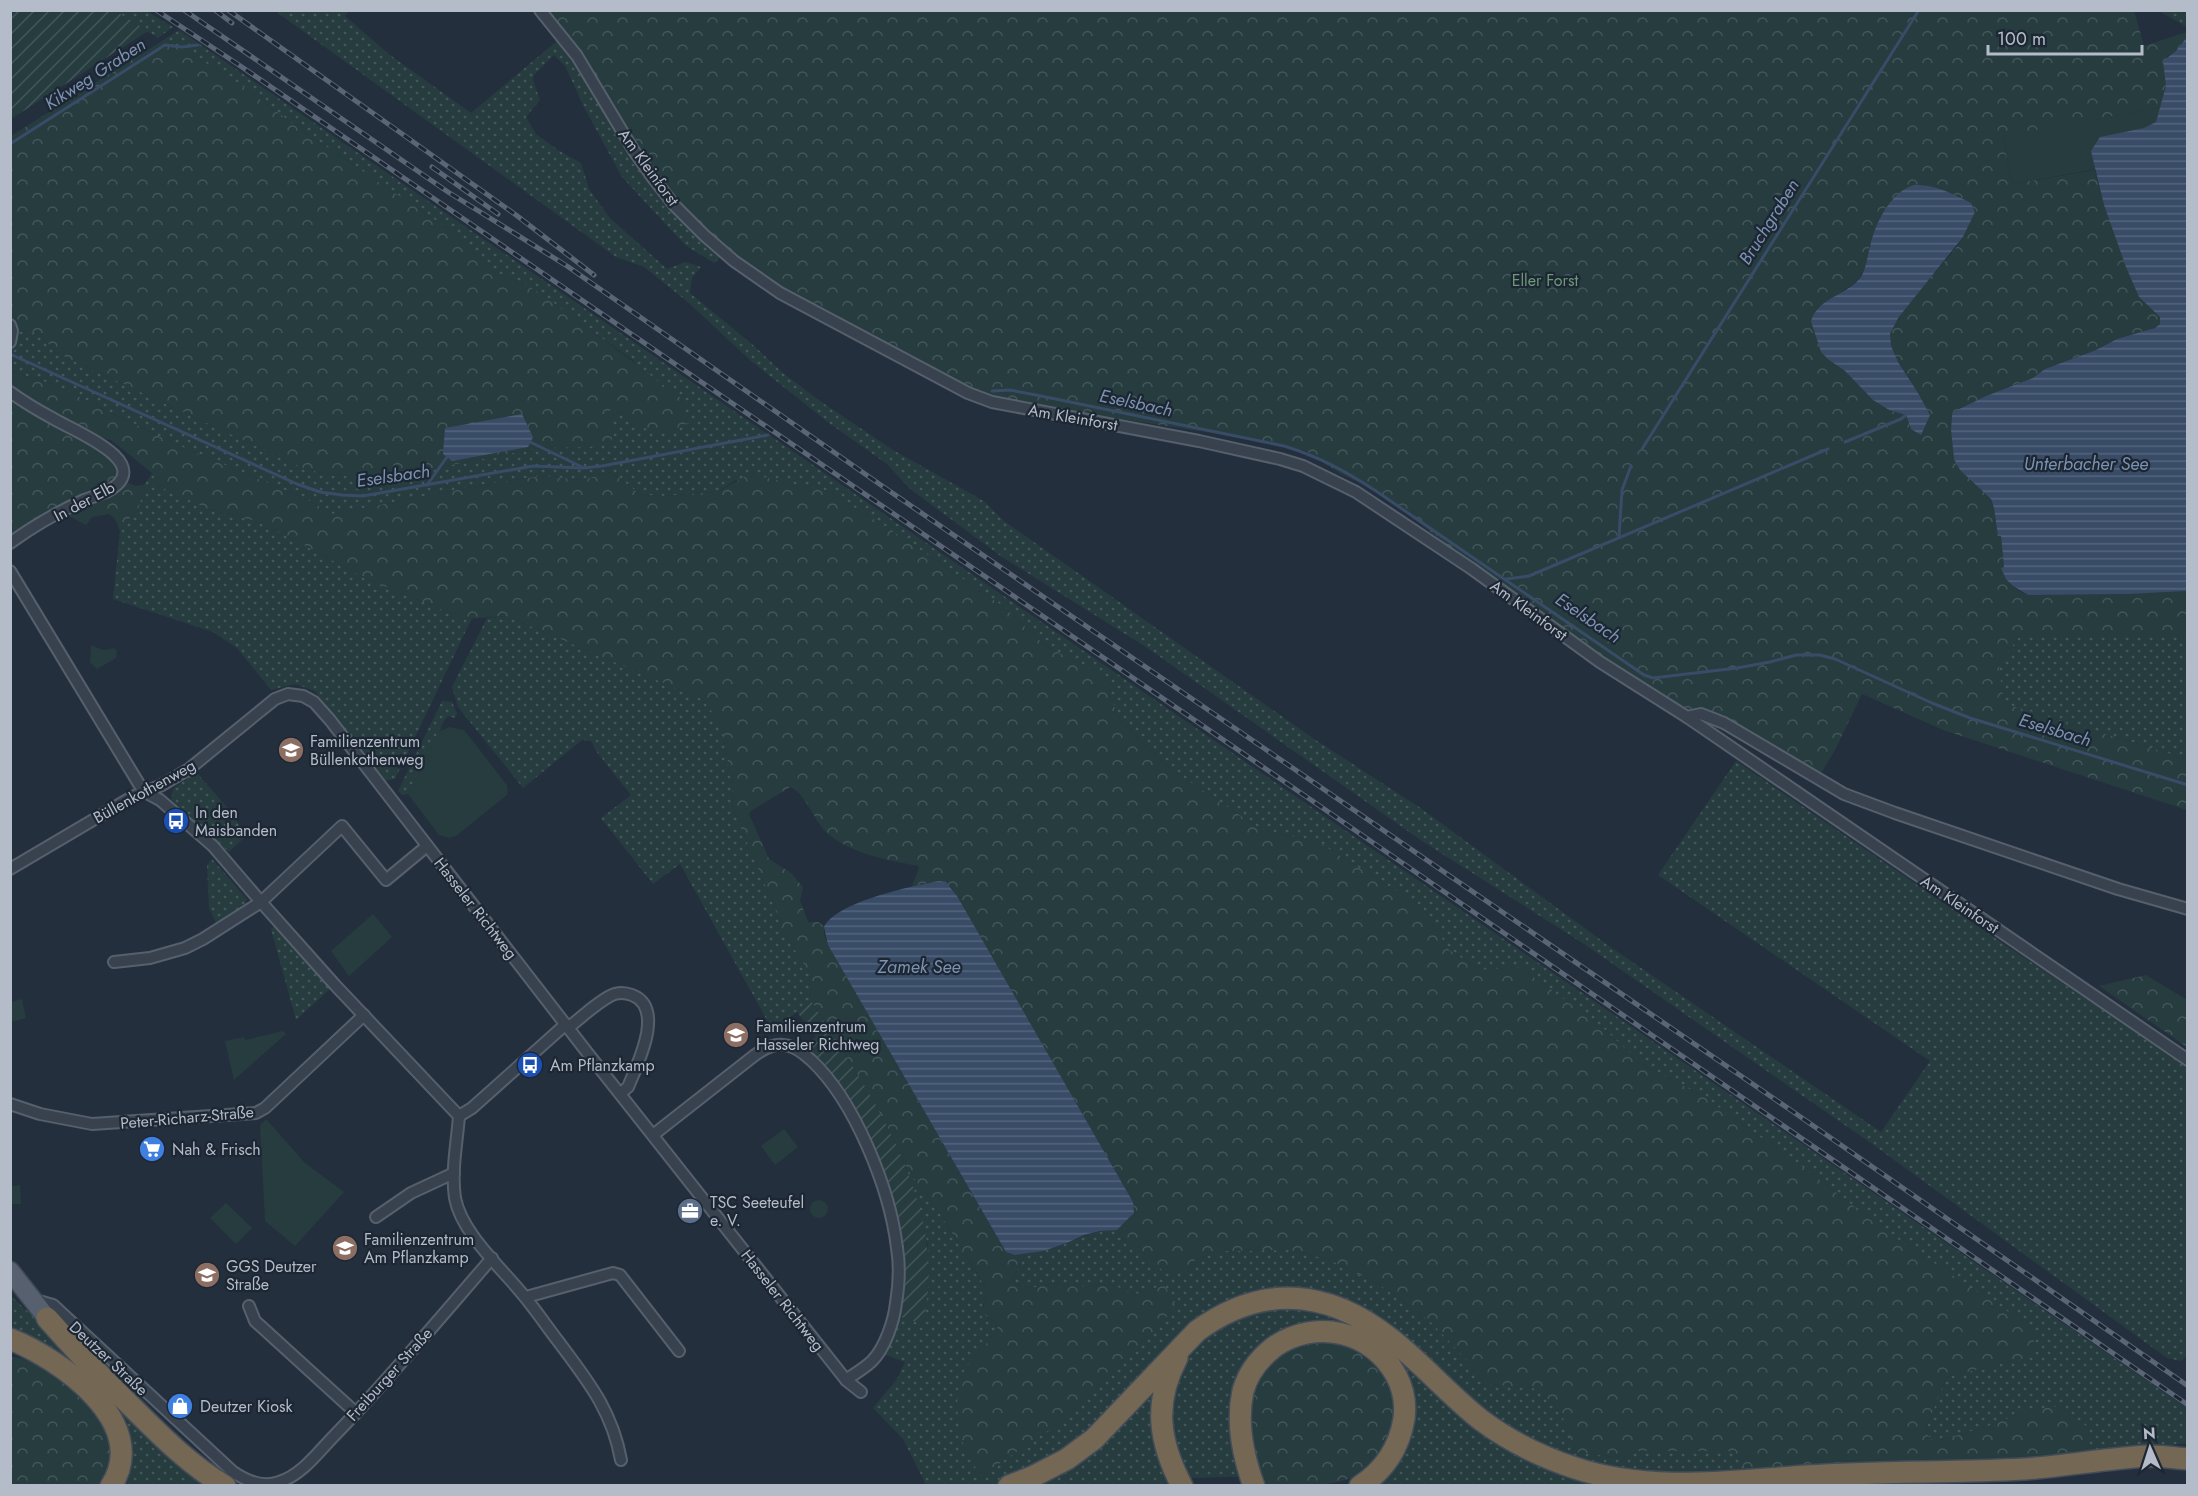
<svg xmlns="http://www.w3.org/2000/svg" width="2198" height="1496" font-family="Jost,sans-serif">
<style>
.grass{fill:url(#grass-dots)}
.forest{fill:url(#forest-crowns);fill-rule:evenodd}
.park{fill:#263c3f}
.garden{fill:url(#garden-furrows)}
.water{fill:url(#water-rules)}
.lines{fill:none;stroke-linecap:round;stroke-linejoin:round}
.stream{stroke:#394c67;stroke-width:3}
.street-casing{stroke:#565f6c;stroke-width:14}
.primary-casing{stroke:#414a57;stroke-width:21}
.highway-casing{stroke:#434c59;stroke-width:24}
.street{stroke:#38414e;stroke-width:10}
.primary{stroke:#56606e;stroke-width:18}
.highway{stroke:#746855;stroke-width:21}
.rail-casing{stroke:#5a6575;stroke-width:5}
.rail{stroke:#1d2633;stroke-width:3;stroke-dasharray:9;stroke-linecap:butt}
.labels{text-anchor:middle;stroke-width:4.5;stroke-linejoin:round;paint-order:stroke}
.street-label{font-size:16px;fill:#b4bcc9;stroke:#1d2633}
.park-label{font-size:16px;fill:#6b9a76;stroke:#1d2633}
.poi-label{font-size:16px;fill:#b4bcc9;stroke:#1d2633;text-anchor:start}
.water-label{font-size:18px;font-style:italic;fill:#7c92b1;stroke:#1d2633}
</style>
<defs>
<pattern id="grass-dots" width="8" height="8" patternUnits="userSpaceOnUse" patternTransform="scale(1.5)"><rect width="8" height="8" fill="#263c3f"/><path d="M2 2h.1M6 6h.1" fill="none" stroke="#435659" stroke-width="1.8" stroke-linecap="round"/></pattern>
<pattern id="forest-crowns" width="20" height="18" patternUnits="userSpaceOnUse" patternTransform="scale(1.5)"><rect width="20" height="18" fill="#263c3f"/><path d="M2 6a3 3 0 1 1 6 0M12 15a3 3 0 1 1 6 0" fill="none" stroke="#435659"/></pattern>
<pattern id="garden-furrows" width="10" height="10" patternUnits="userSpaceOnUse" patternTransform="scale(1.5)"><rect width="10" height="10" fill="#263c3f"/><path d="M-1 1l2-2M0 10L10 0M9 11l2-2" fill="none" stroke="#435659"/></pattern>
<pattern id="water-rules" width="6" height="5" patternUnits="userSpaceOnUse" patternTransform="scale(1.5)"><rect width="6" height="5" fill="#394c67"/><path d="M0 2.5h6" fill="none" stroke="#53647b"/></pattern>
</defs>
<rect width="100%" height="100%" fill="#242f3e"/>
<g class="grass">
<polygon points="115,11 147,11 173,27 158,38"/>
<path d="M275,11H349L345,16L390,55L471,113L558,40L569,55C616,129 654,199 721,257L714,263L685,245L622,177L584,107L565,66L554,55L534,75L533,80L540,100L526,117L536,134L558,150L581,163L589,189L610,218L667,269L685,262L701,267L692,278L690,293L753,345L783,373L820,401L893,450L984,501L1004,521L1314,739L1419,807L1609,946L1881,1132L1930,1061L1658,875L1736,761L2020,955L2187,1066V1356L2181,1361L2167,1358L1875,1146L1584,944L1422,841L1146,647L1002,557L909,488L887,464L829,423L751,361L689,303L644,267L616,257Z"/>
<polygon points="2159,11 2187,11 2187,27"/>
<polygon points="179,30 2187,1408 2187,1443 2087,1456 2027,1411 1986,1427 1934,1442 1925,1432 1946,1377 2034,1356 1884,1230 1816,1177 1703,1096 1643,1065 1602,1027 1520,967 1481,970 1449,950 1422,907 1318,842 1262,830 1166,766 1120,720 1109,694 1111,679 1047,647 1004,607 888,528 827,491 736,480 717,492 662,496 641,495 611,472 583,480 542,476 493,483 333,514 306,499 175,444 55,385 11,371 10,330 39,333 55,352 303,468 329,475 368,477 405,468 430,469 540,448 561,447 614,435 609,410 622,414 633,426 634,361 527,285 496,273 441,224 300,129 231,78 165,39"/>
<polygon points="152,473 210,510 255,521 278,531 369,580 465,619 472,618 395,779 384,781 315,691 295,684 271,690 237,648 213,632 113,599 120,531 139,507 144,485"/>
<polygon points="506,616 704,700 721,725 732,784 733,809 788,939 809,972 811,1001 773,1031 680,864 653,884 601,818 631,795 596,751 591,741 582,740 523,788 458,707 452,687 487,618"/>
<polygon points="2019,637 2187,637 2187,759 2002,703 1999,663"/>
<polygon points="442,701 452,702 457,713 455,718 448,716 444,721 408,794 402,795 398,791"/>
<polygon points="196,772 232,813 246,836 229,852 171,800 173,789"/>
<polygon points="212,859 247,899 245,904 216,923 209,908 207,865"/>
<polygon points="275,926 330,989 296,1020 271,929"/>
<path d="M907,1169L936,1207L988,1292L983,1306L987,1318L995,1322L998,1329L991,1340L975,1356L961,1378L1164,1285L1138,1294L1108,1284L1080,1287L1053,1283L1032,1288L1013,1284L1012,1280L1027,1252C1040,1250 1052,1249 1065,1244C1085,1236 1095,1230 1117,1230L1127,1245L1187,1270L1196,1259L1222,1251L1289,1250L1328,1259L1380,1285L1431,1322L1490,1384L1539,1388L1562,1415L1576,1452L1621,1458L1637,1451H1734L1747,1472L1632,1486L1362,1485V1474L1250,1446L1262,1476L1191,1478L1181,1486L926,1485L903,1439L873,1408L897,1379L905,1362L880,1353L895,1315L922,1324L928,1245Z"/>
<polygon points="10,1295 214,1485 117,1485 123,1434 11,1333"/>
</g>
<g class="forest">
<path d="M2134,10L2144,46L2187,32V37L2176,51L2167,57L2166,86L2162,107L2003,137L2012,184L2095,170L2104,205L2139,297L2160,317V324L2155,328L2117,339L2096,350L2045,369L2033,378L1986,396L1955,411L1952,415L1951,430L1954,459L1963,472L1989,496L1994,508L1998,535L2001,536L2004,568L2002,569C2006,582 2015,590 2028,595L2129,594L2187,591V637H2019L1999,663L2003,703L2187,759V810L1943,730L1862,694L1835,750L1817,780L1709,710L1682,711L1602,659L1496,583L1377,490L1341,474L1306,451L1270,442L991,399L769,283L734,259L677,205L544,11ZM1931,186L1971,203L1975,212C1970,220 1968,228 1963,237C1949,263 1892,311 1890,336C1888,352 1908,381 1918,393L1911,429L1906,415L1889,410L1873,400L1844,370L1818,308L1857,281L1866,267L1870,245Z"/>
<polygon points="165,39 231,78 300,129 441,224 496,273 527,285 557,305 681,398 690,422 670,433 633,426 622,414 610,410 614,435 610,443 590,447 540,448 430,469 405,468 368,477 329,475 303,468 55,352 39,333 11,330 11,136"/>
<path d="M10,371L55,385L175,444L306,499L333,514L493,483L542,476L583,480L611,472L641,495L662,496L717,492L750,474L827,491L888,528L1004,607L1047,647L1111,679L1109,694L1120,720L1166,766L1262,830L1318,842L1422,907L1449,950L1481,970L1520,967L1602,1027L1643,1065L1703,1096L1816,1177L1884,1230L2033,1328L2035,1356L1946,1377L1925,1432L1934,1442L1986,1427L2027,1411L2058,1406L2089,1428L2087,1456L1747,1472L1734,1451H1637L1621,1458L1575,1452L1562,1415L1539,1389L1490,1384L1431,1322L1380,1285L1328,1259L1289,1250L1222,1251L1196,1259L1187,1270L1166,1273L1132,1247L1127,1245L1117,1230L1130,1218L1133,1202L952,888L942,881L912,886L919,868L918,866C888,860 851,854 827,833C814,821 805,792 790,787L751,811L749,814L769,859L791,873L803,887L800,900L808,922H818L824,926V934L828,945L1004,1249C1010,1257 1018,1254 1027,1252L1012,1279L1013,1284L1032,1288L1053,1283L1080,1287L1108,1284L1138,1294L1164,1285L1175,1302L1170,1313L1150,1336L1067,1418L981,1476C976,1468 970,1460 966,1452C958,1435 954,1396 961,1378C968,1359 987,1346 998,1329L995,1322C979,1315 983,1306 988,1291L936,1207L907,1169L888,1128L845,1053L811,1001L809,972L788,939L733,809L732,784L721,725L704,700L506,616L465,619L369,580L278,531L255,521L211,510L158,486L152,473L111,440L103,438L101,442L10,391Z"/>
<polygon points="10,394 109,452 121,473 109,486 49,511 11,537"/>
<polygon points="123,481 136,486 144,485 139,507 120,531 115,519 109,514 92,517 86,525 65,514"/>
<polygon points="2146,975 2187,1000 2187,1047 2099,986"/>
<path d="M1302,1341C1316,1341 1335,1339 1348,1342C1355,1344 1361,1352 1366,1356C1398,1382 1402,1408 1385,1445C1380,1456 1370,1470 1359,1475C1330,1488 1299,1485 1268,1485L1262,1476L1250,1446L1248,1401L1265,1365Z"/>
<path d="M10,1357C38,1356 100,1404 108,1431C112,1443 110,1475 103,1485H11Z"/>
</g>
<g class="park">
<polygon points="2162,107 2171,156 2012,184 2003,136"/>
<polygon points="91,645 103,650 114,648 117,651 116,658 97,669 90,662"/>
<polygon points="450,727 464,730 507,785 508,794 456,836 449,838 439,835 408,794 439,731"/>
<polygon points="373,914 392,937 349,976 331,951"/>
<polygon points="22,999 26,1018 11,1022 11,1002"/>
<polygon points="283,1031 286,1034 234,1080 225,1041 244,1037 245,1040"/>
<polygon points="266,1119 305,1163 344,1192 295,1246 265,1221 260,1125"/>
<polygon points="784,1129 798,1147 775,1165 761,1146"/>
<polygon points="20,1185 21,1204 11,1204 11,1186"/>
<circle cx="819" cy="1209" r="9"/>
<polygon points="226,1203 252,1228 236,1244 210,1218"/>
</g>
<g class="garden">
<polygon points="11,10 115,11 148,31 11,119"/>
<path d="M811,1001C870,1093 953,1209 922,1324L895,1315L899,1248L850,1104L801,1048L816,1037L797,1012Z"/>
</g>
<g class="water">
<polygon points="2187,37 2187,591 2129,594 2028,595 2013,586 2006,579 2001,568 2004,567 2001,536 1998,536 1994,508 1991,499 1960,470 1954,459 1951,430 1952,415 1955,411 1986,396 2033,378 2045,369 2096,350 2117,339 2155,328 2160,324 2160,317 2139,297 2126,267 2104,205 2091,151 2100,137 2144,128 2156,122 2166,86 2163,61 2176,51"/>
<path d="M1914,185C1935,184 1953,194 1971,203L1975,212L1963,237L1898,318L1890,334L1891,346L1898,362L1918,393L1930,415L1921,435L1911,429L1906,415L1889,410L1873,400L1844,370L1829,360L1821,352L1811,321C1819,296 1850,295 1862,275C1867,266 1867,256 1870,247C1875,224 1890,192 1914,185Z"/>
<polygon points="522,414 533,437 528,447 452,461 443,454 445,428"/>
<path d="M939,881L946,882L957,896L1133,1202L1134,1213L1117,1230L1100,1231L1084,1235L1067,1243L1043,1251L1015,1255L1006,1252L828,945L824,927C836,902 912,886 939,881Z"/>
</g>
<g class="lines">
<g class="stream">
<polyline points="10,144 165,45 182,47 198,45"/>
<polyline points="10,354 297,484 320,492 342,495 363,496 533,466 583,468 602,466 768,435"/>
<path d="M992,391L1010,390L1036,395L1284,446C1320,457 1345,471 1376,491L1644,675L1653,678L1737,668L1770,662L1796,655H1820L1835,659L1932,703L1970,718L2188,785"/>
<polyline points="530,442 582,467"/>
<polyline points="1845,442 1901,419 1906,415"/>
<polyline points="1642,449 1919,10"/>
<polyline points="427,485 447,457"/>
<polyline points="1619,537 1622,490 1631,466"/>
<polyline points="1506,579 1529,576 1828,449"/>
</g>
<g class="street-casing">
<g id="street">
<polyline points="540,10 577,56 634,151 653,178 675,206 704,235 734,261 780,293 968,393 992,402 1199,441 1280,459 1303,466 1356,492 1472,569 1600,662 1687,717 2188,1060"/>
<polyline points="10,325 12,331 10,342"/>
<path d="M10,392C24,402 39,411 54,419C72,430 158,463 108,491C100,495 91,497 82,501C58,512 32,527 10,543"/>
<path d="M10,571L139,784L145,792L160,800L213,846L261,902L335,985L459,1116C457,1143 451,1171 455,1198C461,1231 498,1265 519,1290C533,1306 545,1324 558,1341C587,1380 612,1410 621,1460"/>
<polyline points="1687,717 1701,714 1724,723 1844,794 1895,813 2118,889 2188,909"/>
<polyline points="10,869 132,797 162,785 189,769 275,699 288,694 303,696 314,702 330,720 586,1051 846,1380 861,1392"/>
<polyline points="114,962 150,958 185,948 203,939 261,902 342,826 386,880 427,846"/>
<path d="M569,1027C582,1017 595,1004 610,996C617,992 624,992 632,995C666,1008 637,1065 628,1087L621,1093"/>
<polyline points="10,1104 40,1114 92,1124 256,1113 265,1108 364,1015"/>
<polyline points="459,1116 472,1108 566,1024"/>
<path d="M653,1135L755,1055C765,1048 776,1042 789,1046C798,1048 804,1054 811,1060C855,1101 890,1189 897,1248C900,1266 899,1285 896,1303C894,1321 885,1348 872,1361C865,1368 854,1374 846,1380"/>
<polyline points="376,1217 411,1193 454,1173"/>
<polyline points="526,1297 613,1273 620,1275 679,1351"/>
<path d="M32,1299L53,1305L232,1471C246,1481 262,1488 279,1482C302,1475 318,1452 334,1436C389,1379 440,1318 492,1258"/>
<polyline points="249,1306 255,1321 356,1413"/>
</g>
</g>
<g class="primary-casing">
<polyline id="primary" points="10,1271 47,1318"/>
</g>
<g class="highway-casing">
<g id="highway">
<path d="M47,1318C75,1350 103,1379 133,1408C162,1437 190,1465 225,1486"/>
<path d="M10,1339C60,1359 152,1423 111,1486"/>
<path d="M1177,1358C1153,1403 1159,1442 1182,1486"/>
<path d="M1009,1486L1032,1477L1067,1459L1094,1439L1197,1331C1263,1283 1328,1289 1391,1339C1423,1364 1449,1395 1481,1420C1509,1441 1542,1457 1575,1468C1650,1493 1730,1481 1807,1476C1879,1471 1952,1473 2024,1469C2066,1466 2108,1458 2150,1456C2163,1456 2175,1458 2188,1459"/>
<path d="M1254,1486C1243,1456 1236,1423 1243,1391C1248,1373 1260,1358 1274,1347C1315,1318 1372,1331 1396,1375C1403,1388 1406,1404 1404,1419C1399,1448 1385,1470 1360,1486"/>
</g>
</g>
<use href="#street" class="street"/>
<use href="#primary" class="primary"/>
<use href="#highway" class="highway"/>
<g class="rail-casing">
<g id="rail">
<polyline points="156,10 239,65 1314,802 2188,1405"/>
<polyline points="184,10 448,192 567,266 888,490 1792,1111 2188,1386"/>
<polyline points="215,10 232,23"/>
<polyline points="228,10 516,215 594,275"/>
<polyline points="432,167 498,214"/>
</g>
</g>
<use href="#rail" class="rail"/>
</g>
<defs>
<g id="school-disc" transform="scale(1.35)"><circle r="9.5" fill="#8d6e63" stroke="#1d2633"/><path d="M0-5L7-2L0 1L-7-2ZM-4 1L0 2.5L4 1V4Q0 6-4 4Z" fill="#fff"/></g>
<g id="bus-disc" transform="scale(1.35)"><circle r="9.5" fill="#1a4fb4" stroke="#1d2633"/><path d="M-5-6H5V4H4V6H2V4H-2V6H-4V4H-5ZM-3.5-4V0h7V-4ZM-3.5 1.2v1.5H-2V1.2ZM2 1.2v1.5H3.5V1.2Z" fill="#fff"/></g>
<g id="supermarket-disc" transform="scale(1.35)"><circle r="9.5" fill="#3f7fe0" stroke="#1d2633"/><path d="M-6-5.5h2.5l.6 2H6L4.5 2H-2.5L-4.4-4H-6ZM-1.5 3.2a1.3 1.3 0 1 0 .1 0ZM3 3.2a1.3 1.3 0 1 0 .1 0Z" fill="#fff"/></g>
<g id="office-disc" transform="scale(1.35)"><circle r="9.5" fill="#5c6f8a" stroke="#1d2633"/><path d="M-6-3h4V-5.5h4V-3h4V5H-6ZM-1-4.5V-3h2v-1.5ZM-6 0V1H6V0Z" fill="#fff"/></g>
<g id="shop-disc" transform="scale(1.35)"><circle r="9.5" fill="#3f7fe0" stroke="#1d2633"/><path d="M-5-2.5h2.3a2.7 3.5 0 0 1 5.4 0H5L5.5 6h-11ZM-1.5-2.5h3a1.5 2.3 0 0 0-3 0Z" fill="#fff"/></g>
</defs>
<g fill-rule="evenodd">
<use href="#school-disc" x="291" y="750"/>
<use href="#bus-disc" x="176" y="821"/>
<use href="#school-disc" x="736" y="1035"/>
<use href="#bus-disc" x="530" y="1065"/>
<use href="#supermarket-disc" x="152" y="1149"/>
<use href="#office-disc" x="690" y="1211"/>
<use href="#school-disc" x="345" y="1248"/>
<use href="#school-disc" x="207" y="1275"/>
<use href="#shop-disc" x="180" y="1406"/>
</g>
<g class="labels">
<g class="street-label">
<text transform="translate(649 167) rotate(54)" y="6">Am Kleinforst</text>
<text transform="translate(1073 417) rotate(10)" y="6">Am Kleinforst</text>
<text transform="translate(84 501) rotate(-28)" y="6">In der Elb</text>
<text transform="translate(1529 610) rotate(36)" y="6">Am Kleinforst</text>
<text transform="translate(144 791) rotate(-29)" y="6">Büllenkothenweg</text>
<text transform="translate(1960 904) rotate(34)" y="6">Am Kleinforst</text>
<text transform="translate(476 908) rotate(52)" y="6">Hasseler Richtweg</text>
<text transform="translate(187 1117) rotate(-5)" y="6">Peter-Richarz-Straße</text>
<text transform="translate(783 1300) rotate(52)" y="6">Hasseler Richtweg</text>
<text transform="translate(109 1358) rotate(43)" y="6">Deutzer Straße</text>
<text transform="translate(389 1374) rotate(-48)" y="6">Freiburger Straße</text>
</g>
<g class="park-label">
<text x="1545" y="286">Eller Forst</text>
</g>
<g class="poi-label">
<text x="310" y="747">Familienzentrum<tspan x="310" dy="18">Büllenkothenweg</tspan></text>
<text x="195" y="818">In den<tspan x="195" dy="18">Maisbanden</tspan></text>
<text x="756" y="1032">Familienzentrum<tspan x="756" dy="18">Hasseler Richtweg</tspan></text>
<text x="550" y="1071">Am Pflanzkamp</text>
<text x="172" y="1155">Nah &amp; Frisch</text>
<text x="710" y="1208">TSC Seeteufel<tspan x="710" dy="18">e. V.</tspan></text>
<text x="364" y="1245">Familienzentrum<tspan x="364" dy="18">Am Pflanzkamp</tspan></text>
<text x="226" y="1272">GGS Deutzer<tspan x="226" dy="18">Straße</tspan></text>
<text x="200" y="1412">Deutzer Kiosk</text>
</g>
<g class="water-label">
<text transform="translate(95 74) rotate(-33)" y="6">Kikweg Graben</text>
<text transform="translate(1769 222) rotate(-58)" y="6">Bruchgraben</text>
<text transform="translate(1136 403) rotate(12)" y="6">Eselsbach</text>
<text x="2086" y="470">Unterbacher See</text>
<text transform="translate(393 476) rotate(-8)" y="6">Eselsbach</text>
<text transform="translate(1588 618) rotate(34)" y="6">Eselsbach</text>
<text transform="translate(2055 730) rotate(17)" y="6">Eselsbach</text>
<text x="919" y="973">Zamek See</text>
</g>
</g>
<rect width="2198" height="1496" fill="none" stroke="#b4bcc9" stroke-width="24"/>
<g transform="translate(2150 1448) rotate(357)" stroke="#1d2633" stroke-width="4.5" paint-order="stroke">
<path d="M0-4.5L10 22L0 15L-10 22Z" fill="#b4bcc9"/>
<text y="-9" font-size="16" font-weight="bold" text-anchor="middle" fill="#b4bcc9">N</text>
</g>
<path d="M1988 45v9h154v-9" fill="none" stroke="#b4bcc9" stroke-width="3"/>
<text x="1997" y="45" font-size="18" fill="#b4bcc9" stroke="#1d2633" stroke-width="4.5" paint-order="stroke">100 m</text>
</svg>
